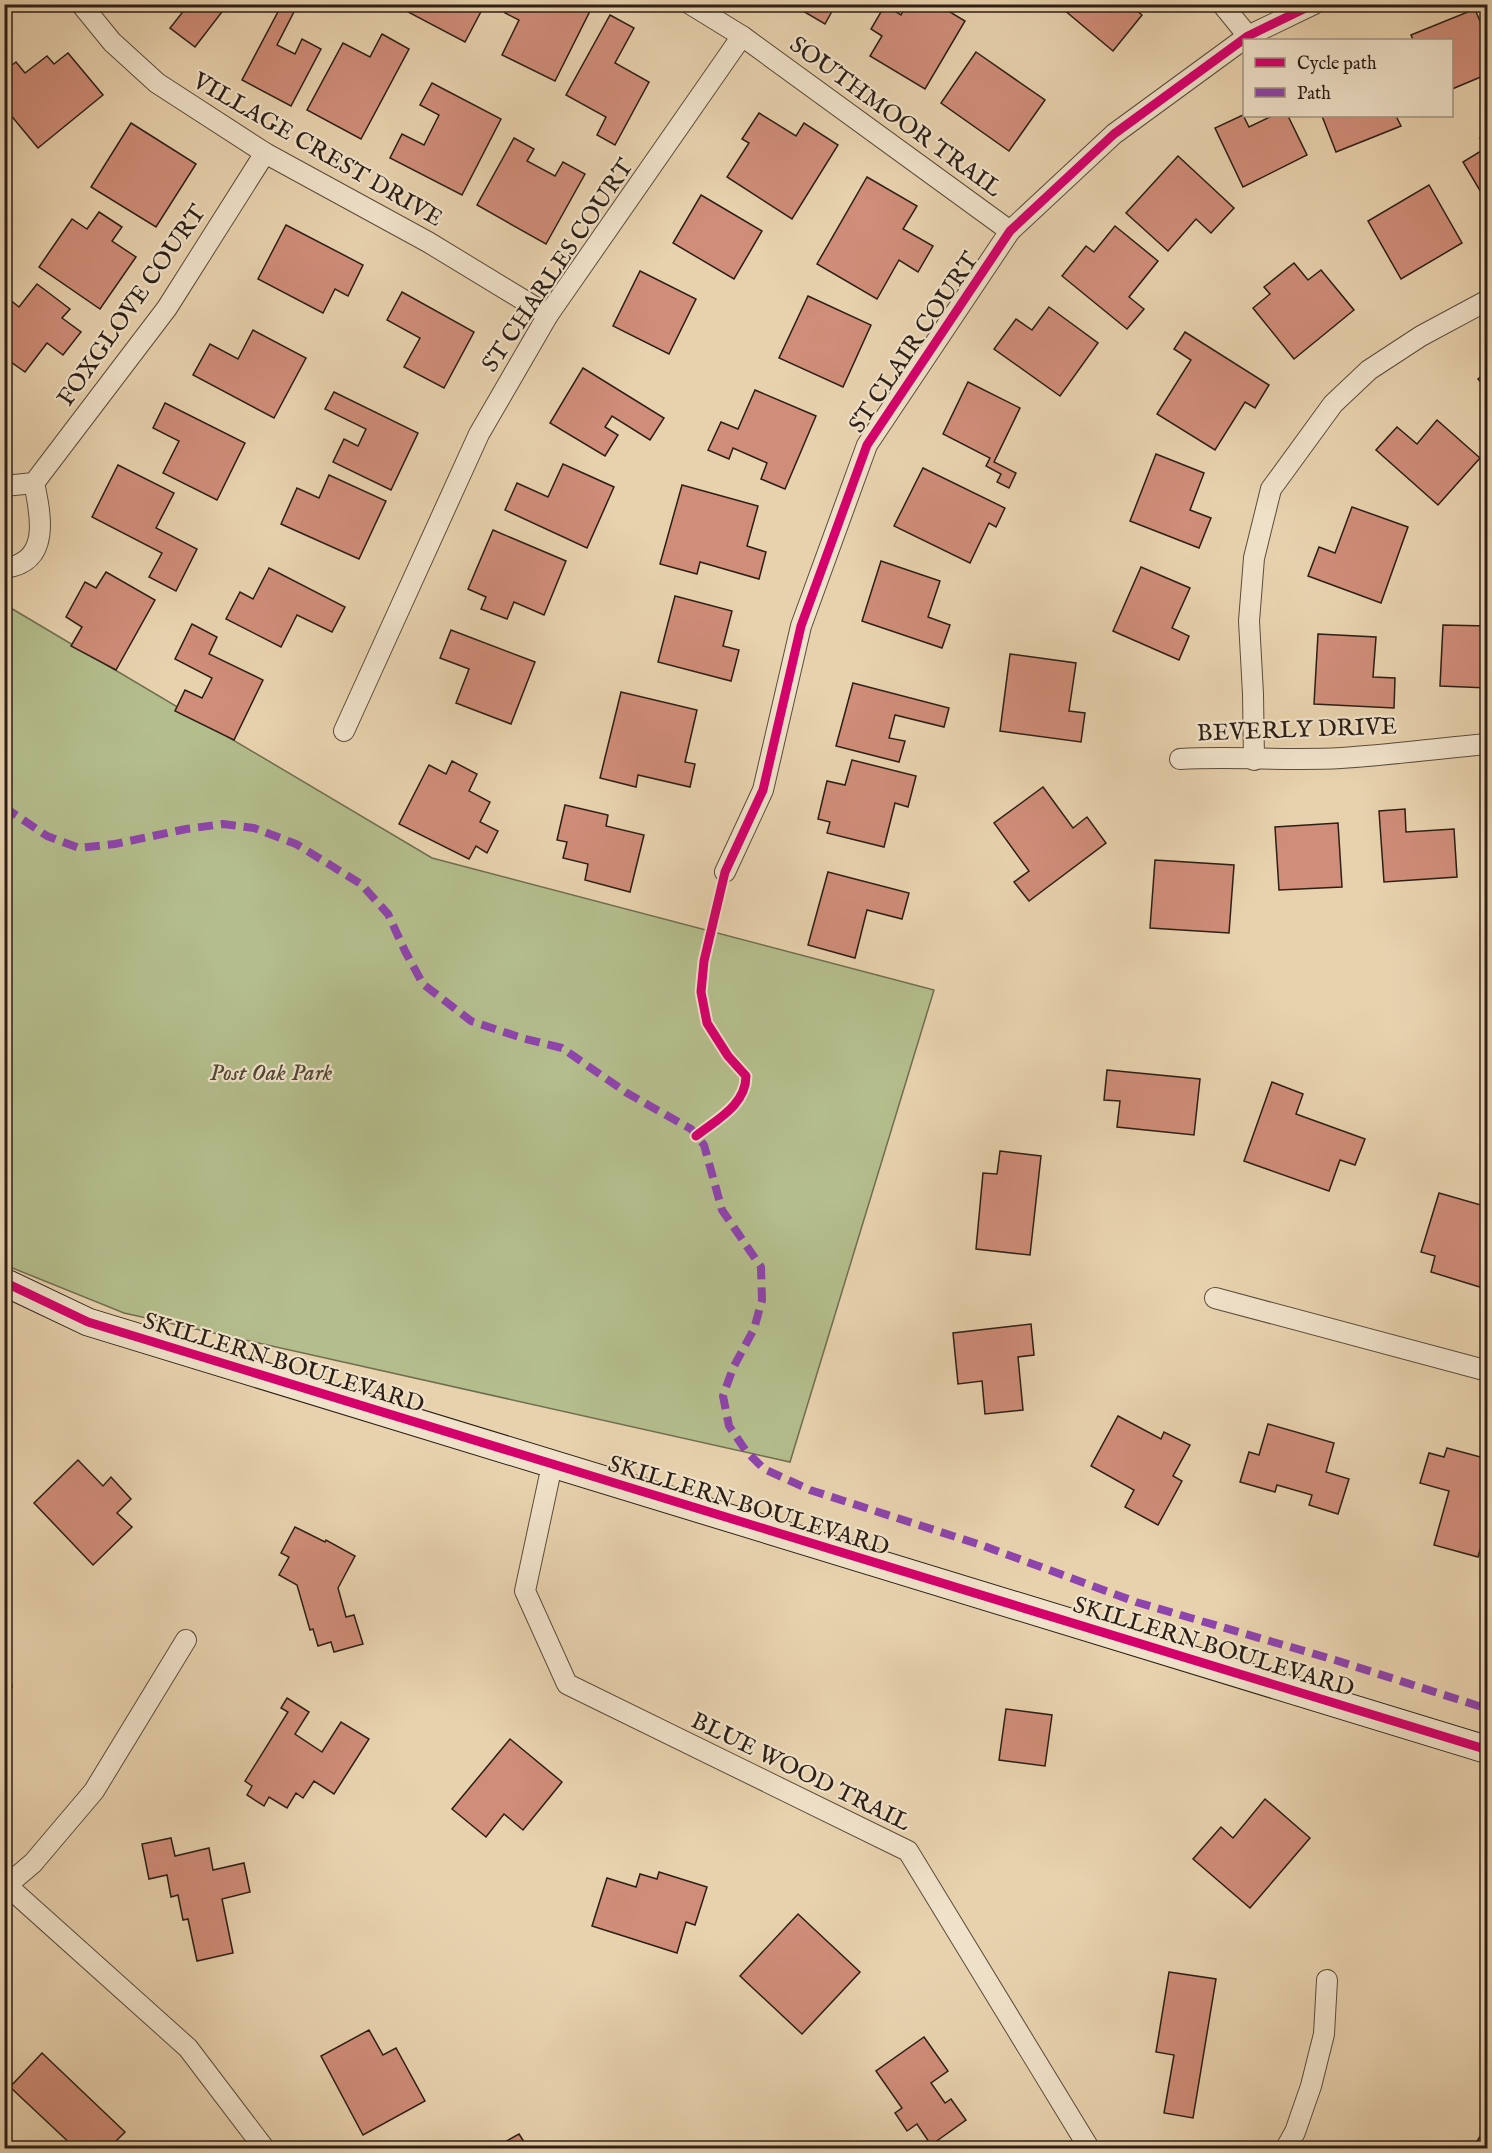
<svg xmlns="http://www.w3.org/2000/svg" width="1492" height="2153" font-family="'IM FELL English',serif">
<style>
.green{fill:#b4bd8c;stroke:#706e51;stroke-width:1.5}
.building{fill:#d08d79;stroke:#2c1f16;stroke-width:1.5}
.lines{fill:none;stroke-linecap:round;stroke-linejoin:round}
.street-casing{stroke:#5b4c3c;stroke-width:22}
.secondary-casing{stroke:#2c1f16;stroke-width:29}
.street{stroke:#f0e2ca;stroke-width:20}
.secondary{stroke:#f0e2ca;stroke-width:27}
.quiet{stroke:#8e44ad;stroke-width:8;stroke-dasharray:15 8;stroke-linecap:butt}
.cycleway-casing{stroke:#f0e2ca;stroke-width:13}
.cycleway{stroke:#d6006c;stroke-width:9}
.labels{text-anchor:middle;stroke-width:4.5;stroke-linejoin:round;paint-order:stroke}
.street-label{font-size:24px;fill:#2c1f16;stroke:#f0e2ca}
.park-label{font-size:24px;font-style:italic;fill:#4e4634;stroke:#f0e2ca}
</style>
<rect width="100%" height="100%" fill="#e8d2ae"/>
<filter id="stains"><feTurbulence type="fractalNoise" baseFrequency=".00333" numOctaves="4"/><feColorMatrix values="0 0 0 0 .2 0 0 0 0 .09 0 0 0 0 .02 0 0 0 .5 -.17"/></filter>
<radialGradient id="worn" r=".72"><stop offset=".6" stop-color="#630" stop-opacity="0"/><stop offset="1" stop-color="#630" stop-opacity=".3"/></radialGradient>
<polygon class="green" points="4,604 432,858 934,990 790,1462 124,1313 5,1265"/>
<g class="building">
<polygon points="189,4 228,4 195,47 170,28"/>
<polygon points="278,4 298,4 277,45 295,54 302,39 321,49 291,106 242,80 281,6"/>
<polygon points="411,4 485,4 465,42 408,12"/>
<polygon points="509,4 581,4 591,9 555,81 502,55 519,20 505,13"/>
<polygon points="791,4 836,4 825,24"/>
<polygon points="907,4 937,4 965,21 925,89 870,56 882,36 871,29 885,5 901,15"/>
<polygon points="1057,4 1129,4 1142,15 1113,51"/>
<polygon points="1475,9 1488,41 1488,74 1452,89 1452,40 1413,40 1411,35"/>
<polygon points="610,15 634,28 615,63 649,82 615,145 597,135 606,117 566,95"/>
<polygon points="382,34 409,49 361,139 307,110 343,43 370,57"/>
<polygon points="976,52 1045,100 1009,151 941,103"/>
<polygon points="68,53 103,95 38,148 4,107 4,71 16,62 25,73 47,56 54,64"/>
<polygon points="432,83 501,119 462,195 390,158 402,134 424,145 439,115 420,105"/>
<polygon points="759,113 796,136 804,123 838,145 792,219 727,177 749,143 742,139"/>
<polygon points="1243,115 1249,127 1272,116 1288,116 1307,155 1243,187 1215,128"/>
<polygon points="1322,116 1396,116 1401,126 1336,152"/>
<polygon points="131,123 196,164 156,227 91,187"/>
<polygon points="1488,133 1488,204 1463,162 1486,148 1480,138"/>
<polygon points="514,138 534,149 527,161 555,176 563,162 585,174 546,244 477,205"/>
<polygon points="1178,156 1234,208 1211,233 1196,219 1168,251 1126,213"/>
<polygon points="867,177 917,206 903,229 933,246 918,272 899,260 877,299 817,264"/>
<polygon points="1429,185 1462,243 1401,279 1368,221"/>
<polygon points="701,195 762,231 734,279 673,243"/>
<polygon points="99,212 122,227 112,241 136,257 100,309 39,267 72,219 87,229"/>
<polygon points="286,225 363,265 348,296 335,289 323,313 258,279"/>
<polygon points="1115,226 1158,261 1129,297 1144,309 1127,329 1062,276 1086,246 1094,252"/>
<polygon points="1294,263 1308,280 1321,270 1354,310 1294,359 1253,308 1270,294 1264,287"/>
<polygon points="640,271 696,299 669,354 613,326"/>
<polygon points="37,284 70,309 62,318 81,332 63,355 47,343 25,372 4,357 4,295 19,307"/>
<polygon points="402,292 474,332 444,388 404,367 420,338 387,320"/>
<polygon points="808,296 871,325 843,387 779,358"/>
<polygon points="1049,307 1098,343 1060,396 994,349 1016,319 1032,330"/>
<polygon points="253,330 306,358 274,418 193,375 210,344 238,359"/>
<polygon points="1185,332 1269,385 1255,408 1245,402 1215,450 1157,414 1191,360 1174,349"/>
<polygon points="583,368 664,418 650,440 612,416 605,427 618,435 605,456 550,423"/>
<polygon points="1488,370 1488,390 1478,379"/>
<polygon points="968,382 1020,408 994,462 1016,473 1009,488 997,482 1001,474 986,466 990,458 943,434"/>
<polygon points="755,390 816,416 785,489 761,479 767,463 733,448 729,459 708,450 721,422 738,429"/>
<polygon points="334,392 418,433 391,490 333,462 344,439 358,446 366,429 325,409"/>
<polygon points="165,403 245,443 217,500 163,473 179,441 153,428"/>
<polygon points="1437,420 1480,458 1438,505 1376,450 1397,427 1417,444"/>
<polygon points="1156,454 1204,473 1190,510 1211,518 1199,548 1130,521"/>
<polygon points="563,464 614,487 587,548 505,510 517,483 548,497"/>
<polygon points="118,465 174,493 156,528 197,549 176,591 149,577 162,553 92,517"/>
<polygon points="923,468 1005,508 996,527 989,523 970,563 894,526"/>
<polygon points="329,475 386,501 359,559 281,524 297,488 319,498"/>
<polygon points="682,485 758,506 747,546 766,552 759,579 700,562 697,574 660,564"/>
<polygon points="1352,507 1408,527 1381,603 1308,576 1319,547 1335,553"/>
<polygon points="493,530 566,561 544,615 514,602 507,619 481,609 486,597 468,589"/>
<polygon points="881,561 940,581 928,617 950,625 942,648 862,621"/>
<polygon points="1141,567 1190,588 1172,628 1189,636 1179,660 1113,631"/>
<polygon points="269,568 345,607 332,632 297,615 281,647 226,619 240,592 253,599"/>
<polygon points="106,572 155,600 116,670 71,646 82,627 66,617 85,582 96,588"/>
<polygon points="675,596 732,611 723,646 739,650 731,681 658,662"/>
<polygon points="192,624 217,637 209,654 263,680 234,740 175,711 185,690 202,698 212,678 175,659"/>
<polygon points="1443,625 1488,626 1488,688 1440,686"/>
<polygon points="451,630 535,662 511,724 456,703 469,669 440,658"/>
<polygon points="1318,634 1376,637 1373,677 1395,678 1394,708 1314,704"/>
<polygon points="1010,654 1076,663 1069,711 1085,713 1081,742 1000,731"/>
<polygon points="853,683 949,708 944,727 895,715 889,738 905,741 899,762 836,746"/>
<polygon points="621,692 697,710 685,762 695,764 690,787 638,775 636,787 600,778"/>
<polygon points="852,760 916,776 908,807 895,803 884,847 827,833 830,822 818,819 827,781 845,785"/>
<polygon points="452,761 477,774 469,791 490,802 480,822 498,831 487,853 476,846 469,859 399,824 429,765 446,774"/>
<polygon points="1043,787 1073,828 1087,817 1106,843 1029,901 1014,882 1029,871 994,823"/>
<polygon points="565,805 608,815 606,826 644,835 630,892 585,880 588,864 563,858 567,842 557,840"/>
<polygon points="1405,809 1406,832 1454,829 1457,877 1384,882 1379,811"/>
<polygon points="1338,823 1342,887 1279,890 1275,827"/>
<polygon points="1155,860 1234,865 1229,933 1150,928"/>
<polygon points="828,872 909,893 902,919 867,910 855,958 808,945"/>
<polygon points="1107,1070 1200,1079 1194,1135 1117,1127 1120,1101 1104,1100"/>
<polygon points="1272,1082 1303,1094 1296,1114 1365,1139 1355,1165 1340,1160 1329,1191 1244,1161"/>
<polygon points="1000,1151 1041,1156 1030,1255 976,1249 983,1173 997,1174"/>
<polygon points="1439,1193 1488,1207 1488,1272 1483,1288 1431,1272 1435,1256 1421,1252"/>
<polygon points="1031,1324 1034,1355 1018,1357 1023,1410 985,1414 982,1381 958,1384 953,1333"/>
<polygon points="1118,1416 1161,1439 1164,1432 1190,1445 1173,1476 1182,1481 1158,1525 1125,1507 1134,1490 1091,1466"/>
<polygon points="1268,1424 1334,1443 1326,1472 1349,1479 1338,1514 1309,1505 1312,1495 1277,1485 1275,1492 1240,1482 1249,1452 1259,1455"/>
<polygon points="1447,1448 1488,1459 1488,1522 1478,1557 1434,1545 1449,1491 1420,1483 1429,1453 1444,1457"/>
<polygon points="78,1460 103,1486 111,1477 131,1499 117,1513 132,1527 93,1565 34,1503"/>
<polygon points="295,1527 325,1542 326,1540 355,1556 338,1588 346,1617 354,1615 363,1644 334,1652 331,1642 318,1646 313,1629 310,1630 297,1585 279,1575 289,1557 281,1553"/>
<polygon points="4,1685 12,1686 4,1731"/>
<polygon points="287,1698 309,1712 295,1734 322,1752 341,1722 369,1739 334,1794 314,1781 303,1798 296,1793 287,1808 269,1797 264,1806 247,1795 252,1786 245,1781 288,1712 281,1708"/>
<polygon points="1006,1709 1052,1715 1045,1766 999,1760"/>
<polygon points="510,1739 562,1782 523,1830 504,1814 486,1837 452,1809"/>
<polygon points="1265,1799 1310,1838 1250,1908 1193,1859 1221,1827 1233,1838"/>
<polygon points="171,1838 175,1856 209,1848 213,1870 244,1863 250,1892 222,1899 233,1953 197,1961 188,1919 183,1920 178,1895 171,1897 167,1875 149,1879 142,1844"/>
<polygon points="659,1872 707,1887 695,1925 686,1922 677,1953 592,1926 607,1878 636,1887 640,1874 657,1879"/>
<polygon points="798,1914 860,1972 802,2034 740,1976"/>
<polygon points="1169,1972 1216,1979 1193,2118 1164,2113 1174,2055 1156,2052"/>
<polygon points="369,2030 383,2055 396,2048 425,2101 363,2135 321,2056"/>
<polygon points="924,2037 948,2071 931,2083 945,2103 951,2099 966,2120 931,2145 917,2124 907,2131 895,2113 902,2108 876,2071"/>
<polygon points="42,2053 125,2132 109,2148 75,2148 10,2087"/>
<polygon points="1488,2123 1488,2148 1473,2148"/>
<polygon points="519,2134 528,2148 494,2148"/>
</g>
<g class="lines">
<g class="street-casing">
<g id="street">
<polyline points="81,4 112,42 157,83 265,153 428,242 548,315"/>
<polyline points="690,4 742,36 1010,231"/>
<polyline points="1222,4 1248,36"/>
<polyline points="4,486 34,483 167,308 265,153"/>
<path d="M4,568C51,563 41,515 34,483"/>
<polyline points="344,731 479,434 548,315 742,36"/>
<path d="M1180,759C1234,756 1287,761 1341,758C1390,755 1439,748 1488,744"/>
<polyline points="1254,760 1253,694 1249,621 1254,558 1271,489 1333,404 1369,370 1421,336 1488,300"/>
<polyline points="725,872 763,790 801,626 867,445 1010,231 1114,134 1248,36 1314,4"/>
<polyline points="1215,1298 1488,1371"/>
<polyline points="552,1465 525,1591 567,1684 908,1851 1089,2148"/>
<polyline points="4,1883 188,2048 264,2148"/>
<polyline points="7,1885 33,1863 94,1791 186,1640"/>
<polyline points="1286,2148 1295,2132 1311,2086 1324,2034 1327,1980"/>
</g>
</g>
<g class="secondary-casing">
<polyline id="secondary" points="4,1282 88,1322 1488,1750"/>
</g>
<use href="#street" class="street"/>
<use href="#secondary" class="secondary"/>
<polyline class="quiet" points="4,807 47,836 79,848 115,844 186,829 223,824 254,828 296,844 361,884 388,914 405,951 423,984 471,1021 522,1038 562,1048 627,1093 691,1129 704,1145 722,1210 761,1267 762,1300 754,1329 733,1368 723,1396 729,1426 746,1451 764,1469 810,1490 984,1546 1136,1602 1335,1660 1488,1709"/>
<g class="cycleway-casing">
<g id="cycleway">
<path d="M696,1136C716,1120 746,1105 746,1076L728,1056L707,1023L701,992L704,961L725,872L763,790L801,626L867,445L1010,231L1114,134L1248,36L1314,4"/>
<polyline points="4,1282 88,1322 1488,1750"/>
</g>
</g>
<use href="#cycleway" class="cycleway"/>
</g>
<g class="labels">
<g class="street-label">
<text transform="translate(896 116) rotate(36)" y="8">SOUTHMOOR TRAIL</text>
<text transform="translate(318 149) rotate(30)" y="8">VILLAGE CREST DRIVE</text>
<text transform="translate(557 265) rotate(-56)" y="8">ST CHARLES COURT</text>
<text transform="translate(131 305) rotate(-55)" y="8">FOXGLOVE COURT</text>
<text transform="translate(913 342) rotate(-56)" y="8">ST CLAIR COURT</text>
<text transform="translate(1297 729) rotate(-2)" y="8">BEVERLY DRIVE</text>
<text transform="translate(284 1362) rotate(17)" y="8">SKILLERN BOULEVARD</text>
<text transform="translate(749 1505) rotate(17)" y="8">SKILLERN BOULEVARD</text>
<text transform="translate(1214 1646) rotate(17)" y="8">SKILLERN BOULEVARD</text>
<text transform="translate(801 1771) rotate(26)" y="8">BLUE WOOD TRAIL</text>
</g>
<g class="park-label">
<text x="271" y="1080">Post Oak Park</text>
</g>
</g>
<rect width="1492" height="2153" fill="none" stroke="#e8d2ae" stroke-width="24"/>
<rect x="6" y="6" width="1480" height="2141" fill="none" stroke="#2c1f16" stroke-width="3"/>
<rect x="12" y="12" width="1468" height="2129" fill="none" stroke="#2c1f16" stroke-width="1.5"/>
<rect x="1243" y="39" width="210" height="78" fill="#f0e2ca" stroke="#a29482" stroke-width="1.5"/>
<rect x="1255" y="58" width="30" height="9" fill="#d6006c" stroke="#a29482" stroke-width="1.5"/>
<text x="1297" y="69" font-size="18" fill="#2c1f16">Cycle path</text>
<rect x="1255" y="88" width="30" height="9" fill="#8e44ad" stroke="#a29482" stroke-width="1.5"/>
<text x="1297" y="99" font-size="18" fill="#2c1f16">Path</text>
<rect width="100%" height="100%" filter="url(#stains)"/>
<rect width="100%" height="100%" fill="url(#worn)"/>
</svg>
